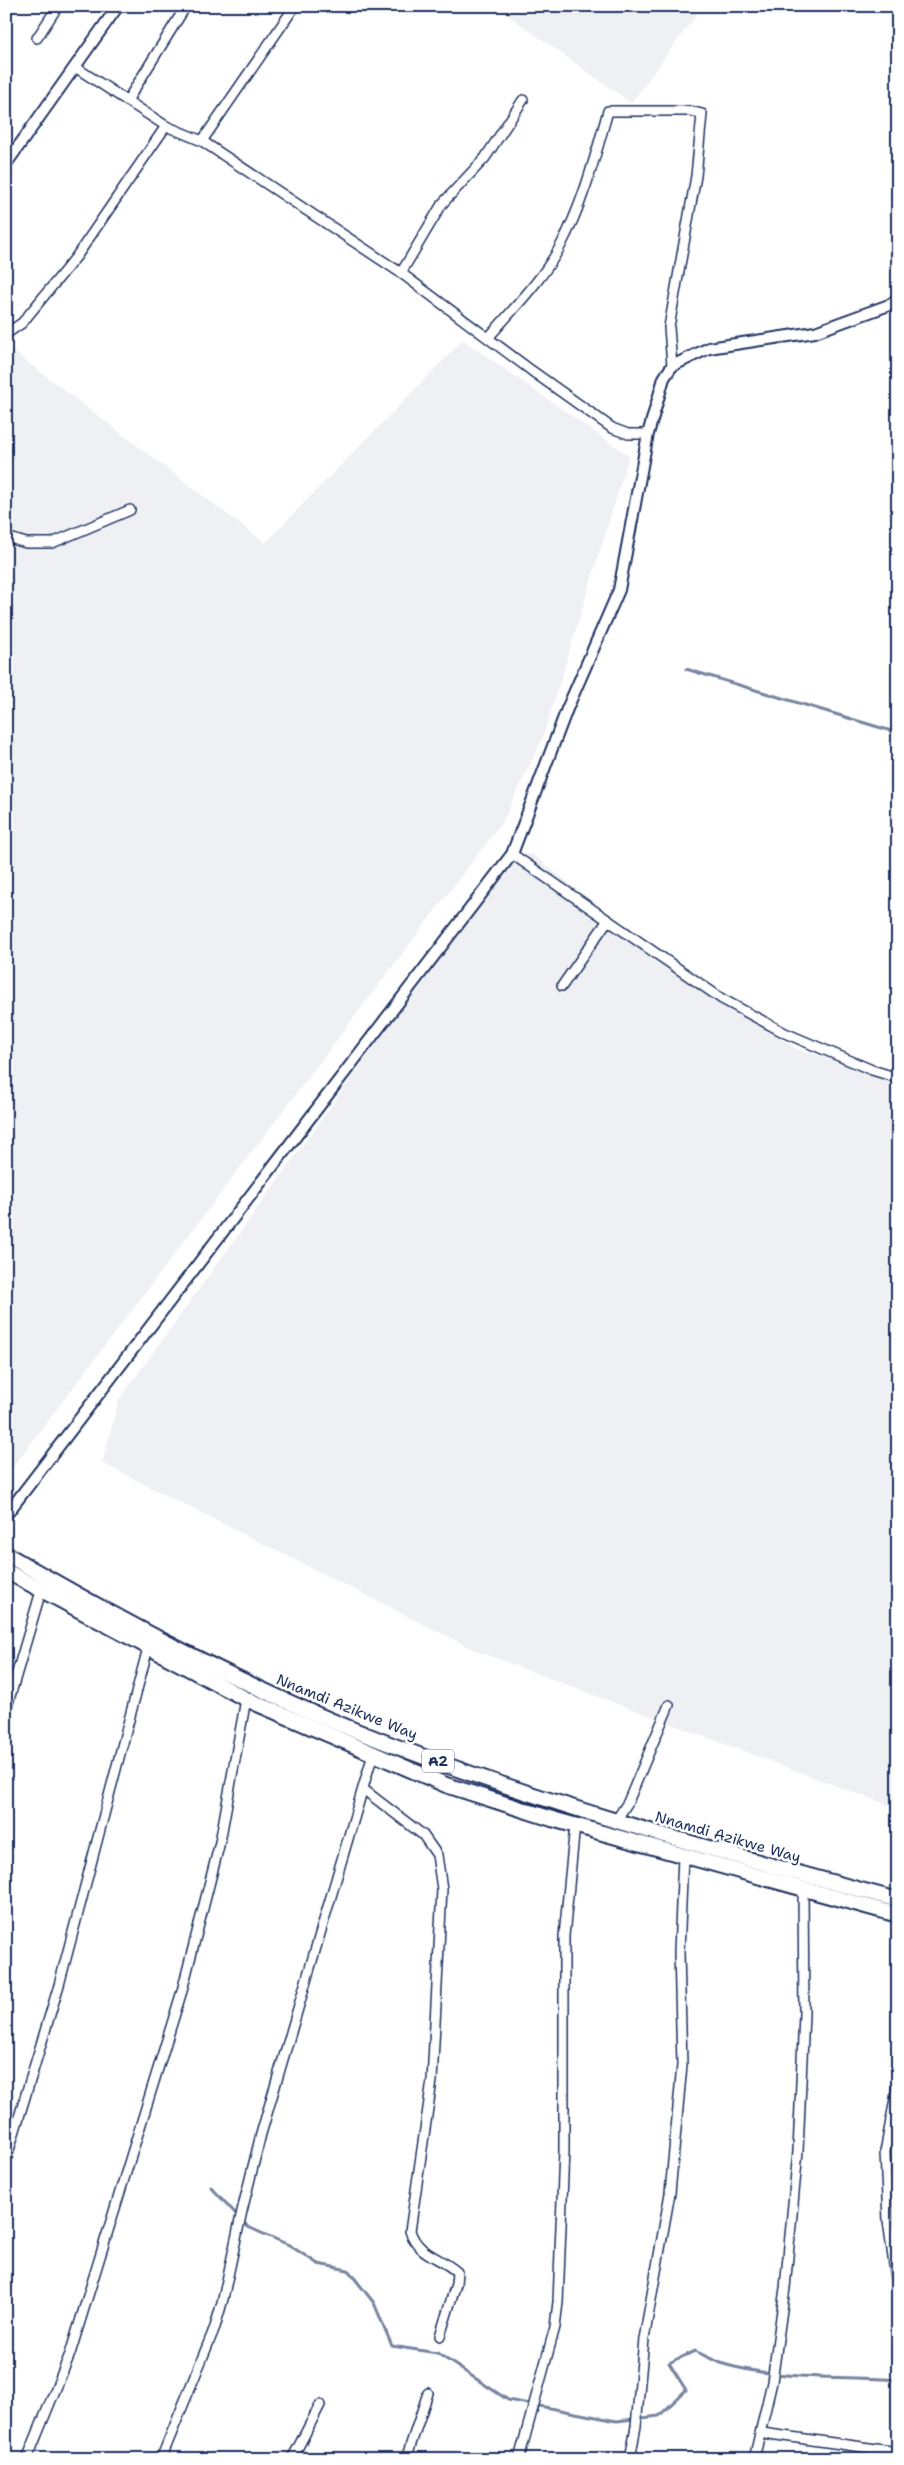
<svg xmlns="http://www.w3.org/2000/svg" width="904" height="2465" font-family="'Shantell Sans',sans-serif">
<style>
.built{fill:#eff0f4}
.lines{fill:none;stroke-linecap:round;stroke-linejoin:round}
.stream{stroke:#77839f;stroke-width:3}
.minor-casing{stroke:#1b2f5e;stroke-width:12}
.tertiary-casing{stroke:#1b2f5e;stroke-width:14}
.trunk-casing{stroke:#1b2f5e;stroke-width:18}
.minor{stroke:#fff;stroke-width:9}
.tertiary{stroke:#fff;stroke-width:10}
.trunk{stroke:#fff;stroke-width:14}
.labels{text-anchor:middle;stroke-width:5;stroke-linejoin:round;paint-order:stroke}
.shield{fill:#fff;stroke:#5f6d8e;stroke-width:1}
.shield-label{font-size:14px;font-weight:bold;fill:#1b2f5e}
.street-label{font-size:15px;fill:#1b2f5e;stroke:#fff}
</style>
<rect width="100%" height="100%" fill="#fff"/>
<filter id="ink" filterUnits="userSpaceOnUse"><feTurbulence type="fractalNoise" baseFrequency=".02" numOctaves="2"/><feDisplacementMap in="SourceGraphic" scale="10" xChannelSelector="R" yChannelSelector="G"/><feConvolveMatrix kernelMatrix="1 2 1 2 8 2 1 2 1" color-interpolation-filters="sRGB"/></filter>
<g filter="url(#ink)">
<g class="built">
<polygon points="495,6 703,6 631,103"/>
<polygon points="463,340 629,456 543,737 503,821 6,1476 6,351 9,348 265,543"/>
<polygon points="531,853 720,1003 797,1049 898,1080 898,1809 479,1652 102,1463 119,1400 498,875"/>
</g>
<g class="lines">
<g class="stream">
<polyline points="686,669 898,733"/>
<path d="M211,2187L248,2227L289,2245L318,2264L348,2270L374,2303L392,2346L437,2353L508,2400L617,2421L659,2416L686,2390L669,2363L695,2351C705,2356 716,2362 727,2365C782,2380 841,2376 898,2380"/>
</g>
<g class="minor-casing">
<g id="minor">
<polyline points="37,38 58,6"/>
<polyline points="75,67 166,126 202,141 401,273 532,371 612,428 628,434 648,434"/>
<polyline points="127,101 186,6"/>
<polyline points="202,141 295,6"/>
<polyline points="401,273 442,204 485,158 523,100"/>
<polyline points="6,334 22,323 76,257 166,126"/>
<path d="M489,337C514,308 542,280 560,247C583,204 595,157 608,111H690L702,114L696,176L669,327L672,366"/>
<polyline points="6,537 26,543 52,543 130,510"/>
<polyline points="512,854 722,999 785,1033 872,1070 898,1078"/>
<polyline points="562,986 608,920"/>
<polyline points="6,1710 41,1591"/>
<path d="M363,1789L423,1835L437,1855L442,1889L432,2081L410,2231C419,2256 439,2256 457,2272L456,2284L440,2336"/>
<polyline points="615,1822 628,1802 669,1705"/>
<polyline points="898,2083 885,2152 888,2221 898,2294"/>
<polyline points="6,2160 59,1985 148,1648"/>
<polyline points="762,2433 898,2452"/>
<polyline points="27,2459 70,2354 182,1991 220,1842 246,1699"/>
<polyline points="161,2459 215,2327 223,2299 242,2211 261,2134 373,1754"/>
<polyline points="292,2459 320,2405"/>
<polyline points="406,2459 428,2393"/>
<polyline points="519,2459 555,2327 558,2302 564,2150 564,1936 575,1825"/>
<polyline points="630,2459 636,2426 644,2339 670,2193 682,2065 679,1952 683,1856"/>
<polyline points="754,2459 772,2382 785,2288 798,2151 804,2014 803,1889"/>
</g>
</g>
<g class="tertiary-casing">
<g id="tertiary">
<polyline points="6,164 118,6"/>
<polyline points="6,1515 512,854 567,709 619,590 648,434 664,378 672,366 709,348 815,332 889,305 898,299"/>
</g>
</g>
<g class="trunk-casing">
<g id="trunk">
<path d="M6,1554C120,1620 237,1683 359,1732C534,1802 716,1851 898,1900"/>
<polyline points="6,1571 246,1699 446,1785 552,1819 898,1915"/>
</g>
</g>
<use href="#minor" class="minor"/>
<use href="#tertiary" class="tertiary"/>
<use href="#trunk" class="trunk"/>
</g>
</g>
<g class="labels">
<rect class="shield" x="422" y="1749.5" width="32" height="23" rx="4"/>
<g class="shield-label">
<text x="438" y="1766">A2</text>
</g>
<g class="street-label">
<text transform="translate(347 1707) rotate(22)" y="5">Nnamdi Azikwe Way</text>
<text transform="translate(728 1837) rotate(16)" y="5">Nnamdi Azikwe Way</text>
</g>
</g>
<rect width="904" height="2465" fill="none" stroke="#fff" stroke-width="25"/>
<rect x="12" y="12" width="879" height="2440" fill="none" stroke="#1b2f5e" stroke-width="2" filter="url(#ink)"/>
</svg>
